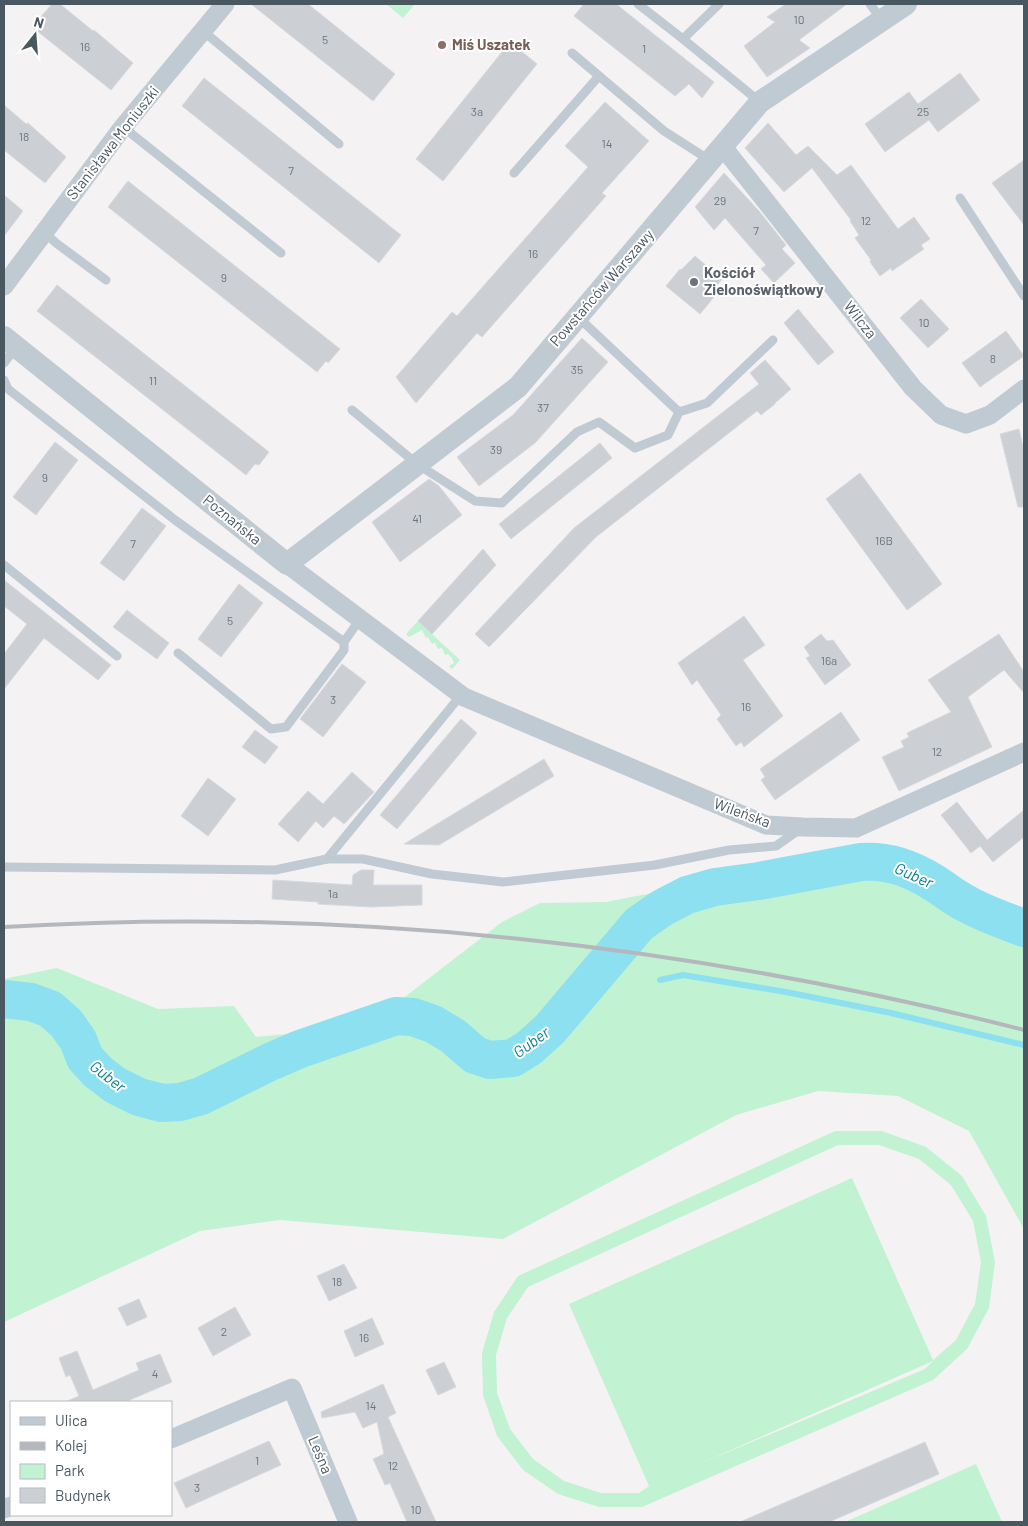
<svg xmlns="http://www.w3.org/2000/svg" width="1028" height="1526" font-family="Barlow,sans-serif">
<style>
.green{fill:#c1f2d2;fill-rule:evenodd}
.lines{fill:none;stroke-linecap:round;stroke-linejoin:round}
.stream{stroke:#8de0f0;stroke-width:6}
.river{stroke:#8de0f0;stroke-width:38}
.building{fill:#ccd0d5;stroke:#d6d9de}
.service{stroke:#c0cad2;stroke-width:9}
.minor{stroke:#c0cad2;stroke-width:19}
.tertiary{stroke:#c0cad2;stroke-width:22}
.rail{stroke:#b4b8bd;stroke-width:4}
.education-dot{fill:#8d6e63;stroke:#fff;stroke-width:2}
.worship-dot{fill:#6b7280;stroke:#fff;stroke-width:2}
.labels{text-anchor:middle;stroke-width:4;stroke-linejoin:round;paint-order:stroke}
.number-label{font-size:12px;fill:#6a757e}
.education-label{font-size:15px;font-weight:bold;fill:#785e54;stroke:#fff;text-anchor:start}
.street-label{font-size:15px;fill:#495761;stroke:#fff}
.worship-label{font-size:15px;font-weight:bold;fill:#5b616d;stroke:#fff;text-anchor:start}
.water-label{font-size:16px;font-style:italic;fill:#087f96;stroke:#fff}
</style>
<rect width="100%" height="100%" fill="#f5f2f3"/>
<g class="green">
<polygon points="386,4 415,4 403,18"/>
<polygon points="418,621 460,660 452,669 449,666 454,663 452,658 448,654 445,655 442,648 438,649 435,643 432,644 428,637 426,638 422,630 409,637 406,634"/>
<polygon points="871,862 915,867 957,884 1024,920 1024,1229 969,1131 898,1096 818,1091 736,1115 503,1239 280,1220 200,1231 4,1322 4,979 57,968 158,1009 234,1006 256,1037 367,1026 502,922 540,903 606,902 807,863"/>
<path d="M835,1131H882L926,1147L962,1176L986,1216L995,1262L989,1308L967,1349L933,1380L642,1507H599L558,1494L523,1470L497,1436L483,1395L482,1353L494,1312L518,1276ZM838,1145H879L919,1159L951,1185L973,1221L981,1262L975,1304L956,1340L933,1360L852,1178L569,1304L649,1486L639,1493H601L564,1481L533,1459L510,1429L497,1393L496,1355L507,1318L528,1287ZM933,1361L925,1369L697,1465Z"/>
<polygon points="976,1464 1002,1522 845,1522"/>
</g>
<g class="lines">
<g class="stream">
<polyline points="660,980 683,975 786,992 891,1013 1024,1045"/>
<polyline points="577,997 589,1001"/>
</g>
<path class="river" d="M4,999L31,1002L50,1009L66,1023L78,1040L85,1058L98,1072L115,1085L139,1097L162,1103L180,1102L201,1096L270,1062L300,1049L396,1016L413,1017L433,1024L453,1036L475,1055L490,1060L513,1058L529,1048L550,1029L639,924L662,908L687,895L715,887L759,881L861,862C886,860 910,868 931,881C943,888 954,898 967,904C985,914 1005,921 1024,928"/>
</g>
<g class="building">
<polygon points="52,4 60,4 93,31 94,30 133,63 111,90 32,27"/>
<polygon points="251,4 308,4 395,74 373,101"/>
<polygon points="584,4 616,4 714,82 702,98 689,84 675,96 574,16"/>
<polygon points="786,4 847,4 799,40 810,48 767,77 744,46 775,22 767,17"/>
<polygon points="510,42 537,64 443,181 416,159"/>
<polygon points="960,73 980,100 938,132 929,120 885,152 865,124 909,92 918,104"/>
<polygon points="204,78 401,235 379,263 182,106"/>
<polygon points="605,102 649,141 602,193 606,196 482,337 477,333 416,403 396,377 452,312 457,316 588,167 565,146"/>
<polygon points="4,105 26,124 28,123 66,157 45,183 4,150"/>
<polygon points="768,123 796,155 808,146 837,175 851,165 898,229 914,217 930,239 921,245 924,249 892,271 891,268 880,276 870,262 871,260 855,238 859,235 850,221 851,220 812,168 784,192 745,148"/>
<polygon points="1024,160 1024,225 992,183"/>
<polygon points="724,173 759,211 786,245 782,249 795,263 774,283 761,269 766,265 725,218 714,230 695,207"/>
<polygon points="128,181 340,349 328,363 326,361 317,372 108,207"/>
<polygon points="4,195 23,211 4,236"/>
<polygon points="695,256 722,279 711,293 714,297 700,314 666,286 680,269 681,270"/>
<polygon points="57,285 269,452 259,465 255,464 246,475 37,311"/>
<polygon points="921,299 949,329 928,348 900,318"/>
<polygon points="798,309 834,352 818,365 784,323"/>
<polygon points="1006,331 1024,356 980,387 962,363"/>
<polygon points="582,338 608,362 535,443 479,486 457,457 513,415"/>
<polygon points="765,360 791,389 775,403 775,404 761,415 757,411 596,537 489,647 475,634 574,528 759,384 750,373"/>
<polygon points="1019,429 1024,451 1024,507 1018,507 1000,434"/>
<polygon points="55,442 78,460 36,515 13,497"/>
<polygon points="600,443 612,458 511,539 499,524"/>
<polygon points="860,473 942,584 907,610 826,499"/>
<polygon points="429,479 439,486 462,515 400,562 372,522"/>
<polygon points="142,508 166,526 124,581 100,563"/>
<polygon points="483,549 496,565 432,634 418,621"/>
<polygon points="4,580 111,665 98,680 44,638 4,689 4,654 27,624 4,606"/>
<polygon points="239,584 263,603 221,657 198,639"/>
<polygon points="127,610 169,643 157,659 113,627"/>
<polygon points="744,616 765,645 743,660 783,716 744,747 741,742 736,746 717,719 721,715 697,680 692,685 678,663"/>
<polygon points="821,634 827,641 833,640 851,665 825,685 806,658 810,656 804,647"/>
<polygon points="999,634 1024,672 1024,693 1004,670 968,697 992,747 899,791 882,757 904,747 901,741 909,737 907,733 951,712 928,680"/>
<polygon points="342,664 366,682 323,737 300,719"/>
<polygon points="841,712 860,740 775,800 761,780 765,777 760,769"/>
<polygon points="461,719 477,733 397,829 380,815"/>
<polygon points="255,730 278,747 265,764 242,747"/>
<polygon points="544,759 554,776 439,845 404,844"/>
<polygon points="352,772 374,792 344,824 334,816 323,828 316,821 298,842 278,824 308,791 323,804"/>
<polygon points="208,778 236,799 208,836 181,816"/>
<polygon points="957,802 987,840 1024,810 1024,837 993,862 980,846 971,853 941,815"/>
<polygon points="361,870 374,870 373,885 422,885 422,905 371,907 318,904 318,902 272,899 273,880 352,885 353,875"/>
<polygon points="344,1264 357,1288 329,1301 317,1276"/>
<polygon points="139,1299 147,1317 127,1326 118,1308"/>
<polygon points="235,1307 251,1335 213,1356 198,1328"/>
<polygon points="372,1318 384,1344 355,1357 344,1331"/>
<polygon points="77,1351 93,1390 139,1370 136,1363 160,1354 172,1382 125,1402 65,1402 79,1396 70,1375 66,1377 59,1358"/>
<polygon points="444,1362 456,1387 438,1395 426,1370"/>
<polygon points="383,1384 396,1413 388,1417 436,1522 407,1522 390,1483 385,1485 373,1459 384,1454 377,1422 363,1428 355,1412 322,1418 321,1412"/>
<polygon points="269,1441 281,1465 186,1508 174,1483"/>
<polygon points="925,1442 939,1474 829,1522 740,1522"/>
</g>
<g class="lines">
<g class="service">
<polyline points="638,4 683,39"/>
<polyline points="719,4 683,39 760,102"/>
<polyline points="870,4 882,20"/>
<polyline points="203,31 339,144"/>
<polyline points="572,53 664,131 711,161"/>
<polyline points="123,127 281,253"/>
<polyline points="514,173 599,76"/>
<polyline points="960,198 1024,296"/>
<polyline points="45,233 56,243 106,280"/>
<polyline points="578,317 679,412 707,403 773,340"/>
<polyline points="4,363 16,347"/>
<polyline points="4,380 8,389 175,520 344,642"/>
<polyline points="352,410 417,464 475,501 502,503 577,432 599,422 635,448 668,435 679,412"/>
<polyline points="4,565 117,656"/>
<polyline points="178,653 271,729 286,727 344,650 344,642 360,619"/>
<polyline points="327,859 461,695"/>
<polyline points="4,867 275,870 327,859 363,859 432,874 503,882 655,865 729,850 776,846 800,829"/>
</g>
<g class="minor">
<polyline points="723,147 913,388 941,415 966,424 990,415 1024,389"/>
<polyline points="4,286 123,127 225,4"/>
<polyline points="287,564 464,697 766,825 803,827 856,828 1024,752"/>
<polyline points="171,1439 292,1388 348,1522"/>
<polyline points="4,1509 11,1506"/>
</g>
<polyline class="tertiary" points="4,337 287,564 518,387 760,102 906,4"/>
<path class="rail" d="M4,927C347,906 692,945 1024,1030"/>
</g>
<circle class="education-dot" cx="442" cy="45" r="5"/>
<circle class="worship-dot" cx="694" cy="282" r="5"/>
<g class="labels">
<g class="number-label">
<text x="799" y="24">10</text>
<text x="325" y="44">5</text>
<text x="85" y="51">16</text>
<text x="644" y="53">1</text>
<text x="477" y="116">3a</text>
<text x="923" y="116">25</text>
<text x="24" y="141">18</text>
<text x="607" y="148">14</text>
<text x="291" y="175">7</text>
<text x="720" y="205">29</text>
<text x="866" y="225">12</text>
<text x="756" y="235">7</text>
<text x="533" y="258">16</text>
<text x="224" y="282">9</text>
<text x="924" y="327">10</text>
<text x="993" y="363">8</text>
<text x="577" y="374">35</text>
<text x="153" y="385">11</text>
<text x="543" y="412">37</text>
<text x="496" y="454">39</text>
<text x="45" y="482">9</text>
<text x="417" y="523">41</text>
<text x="884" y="545">16B</text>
<text x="133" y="548">7</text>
<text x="230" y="625">5</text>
<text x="829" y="665">16a</text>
<text x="333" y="704">3</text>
<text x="746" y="711">16</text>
<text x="937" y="756">12</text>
<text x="333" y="898">1a</text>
<text x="337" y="1286">18</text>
<text x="224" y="1336">2</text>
<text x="364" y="1342">16</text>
<text x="155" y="1378">4</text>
<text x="371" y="1410">14</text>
<text x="257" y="1465">1</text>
<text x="393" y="1470">12</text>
<text x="197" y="1492">3</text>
<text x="416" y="1514">10</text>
</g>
<g class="education-label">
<text x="452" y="50">Miś Uszatek</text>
</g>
<g class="street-label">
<text transform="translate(113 143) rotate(-52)" y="5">Stanisława Moniuszki</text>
<text transform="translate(602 288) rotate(-49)" y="5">Powstańców Warszawy</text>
<text transform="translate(860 320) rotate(52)" y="5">Wilcza</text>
<text transform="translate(232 520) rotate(39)" y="5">Poznańska</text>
<text transform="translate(742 813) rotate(20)" y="5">Wileńska</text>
<text transform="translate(320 1455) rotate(67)" y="5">Leśna</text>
</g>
<g class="worship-label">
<text x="704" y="278">Kościół<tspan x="704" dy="17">Zielonoświątkowy</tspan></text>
</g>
<g class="water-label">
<text transform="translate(914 875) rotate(24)" y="6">Guber</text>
<text transform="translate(531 1042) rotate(-36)" y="6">Guber</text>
<text transform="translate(108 1076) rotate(38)" y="6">Guber</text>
</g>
</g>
<rect width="1028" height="1526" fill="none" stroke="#495761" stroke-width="10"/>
<rect x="10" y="1401" width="162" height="115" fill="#ffffff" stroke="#b6bcc0"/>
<rect x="20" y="1417" width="25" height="8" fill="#c0cad2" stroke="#b6bcc0"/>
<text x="55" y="1426" font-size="15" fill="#495761">Ulica</text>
<rect x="20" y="1442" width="25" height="8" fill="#b4b8bd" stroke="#b6bcc0"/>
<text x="55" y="1451" font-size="15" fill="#495761">Kolej</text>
<rect x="20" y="1464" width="25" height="15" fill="#c1f2d2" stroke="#b6bcc0"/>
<text x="55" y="1476" font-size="15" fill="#495761">Park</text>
<rect x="20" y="1488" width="25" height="15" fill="#ccd0d5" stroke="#b6bcc0"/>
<text x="55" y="1501" font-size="15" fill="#495761">Budynek</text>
<g transform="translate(35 35) rotate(17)" stroke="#ffffff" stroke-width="4" paint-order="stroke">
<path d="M0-4L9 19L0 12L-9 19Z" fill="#495761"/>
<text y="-8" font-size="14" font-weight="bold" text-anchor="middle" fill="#495761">N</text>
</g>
</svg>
